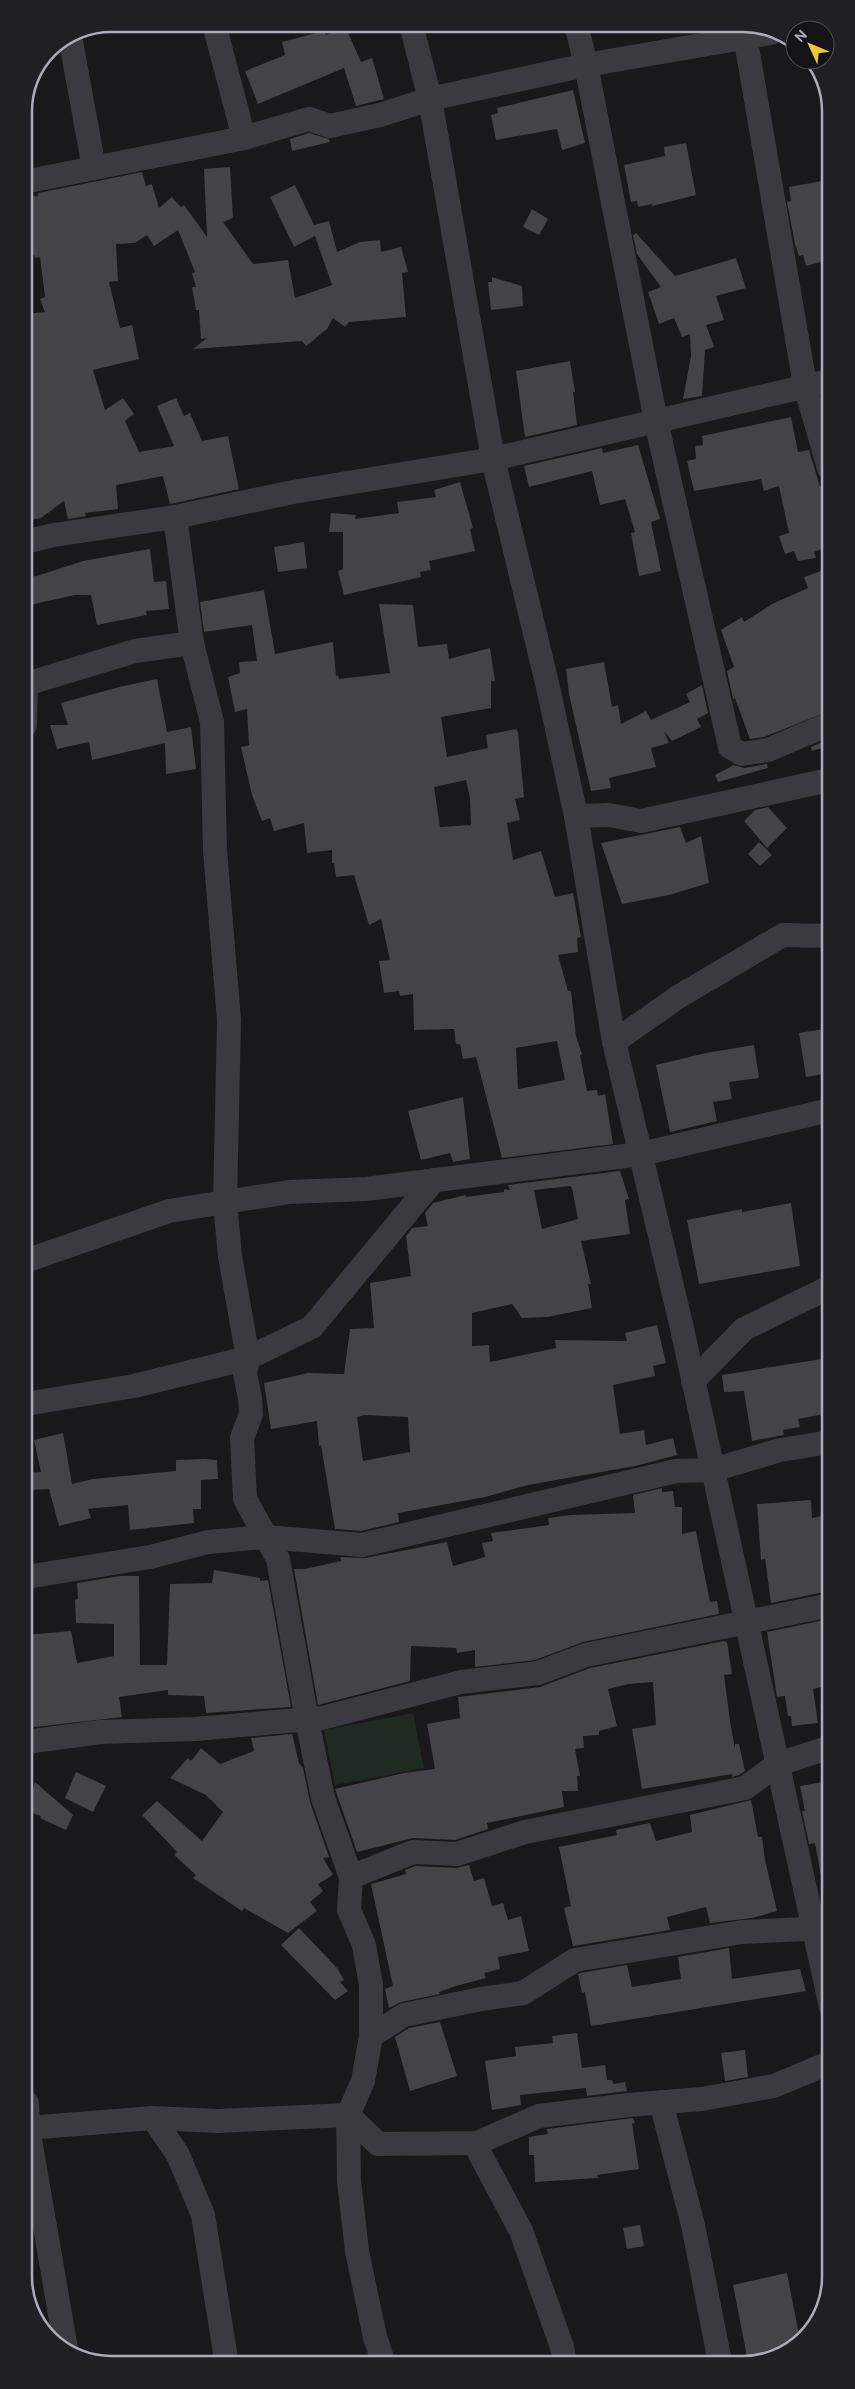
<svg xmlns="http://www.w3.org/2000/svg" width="855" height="2389" font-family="'DM Sans',sans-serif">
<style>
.green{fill:#202922}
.building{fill:#434348;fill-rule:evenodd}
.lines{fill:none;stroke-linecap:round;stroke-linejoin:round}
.minor{stroke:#3a3a40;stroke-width:24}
.rim{fill:none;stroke:#abaeba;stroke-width:2.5}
</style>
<rect width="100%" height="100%" fill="#19191b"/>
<polygon class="green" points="413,1713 424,1768 335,1785 324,1730"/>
<g class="building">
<polygon points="345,26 361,62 372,58 384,99 356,106 344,68 258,104 245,71 285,55 282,42 324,31 326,35"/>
<polygon points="573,90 585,143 562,150 557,129 496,140 491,115 498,113 497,108"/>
<polygon points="309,133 329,139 330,142 292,151 290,139"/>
<polygon points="686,143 696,195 652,206 652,204 638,207 637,201 631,202 624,165 665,156 664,147"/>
<polygon points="230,167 233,218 223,222 253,264 288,260 295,298 332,285 315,236 294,247 270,197 295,185 314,225 329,221 337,252 360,242 380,240 381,252 401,247 408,272 402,273 406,317 349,322 345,327 333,318 327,329 306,346 302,341 193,349 207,338 201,339 199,310 196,310 192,287 196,287 192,273 195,272 178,230 154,246 147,235 135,243 116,244 118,281 109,282 120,328 132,325 139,359 93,370 105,410 123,398 134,414 125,421 139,452 174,446 157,406 176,398 184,416 190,413 202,441 228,436 239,489 170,504 163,476 116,485 118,509 85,513 86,516 68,519 64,501 41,518 24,521 24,314 45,312 40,299 45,297 40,257 35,258 34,255 24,258 24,196 38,196 38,193 142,172 146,186 152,184 159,208 172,197 181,207 184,205 207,237 204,169"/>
<polygon points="828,180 828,260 806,266 803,255 799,256 795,244 787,202 791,201 789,187"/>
<polygon points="532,209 548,219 539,235 523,227"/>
<polygon points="636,233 675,276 736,258 746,288 716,296 724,320 706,325 714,347 705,350 702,396 683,399 691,356 690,334 682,337 674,318 659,324 648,292 661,287 637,254 633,235"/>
<polygon points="492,277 522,286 523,306 491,310 488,282 492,282"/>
<polygon points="570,361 575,392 573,392 577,425 525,437 516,371"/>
<polygon points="791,417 798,452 809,450 820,487 829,485 829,543 823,545 824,548 814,552 816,558 798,561 794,551 785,554 779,536 789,533 779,486 764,491 761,479 694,491 687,461 696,459 695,446 703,445 702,436"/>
<polygon points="638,445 660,519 651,522 661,571 639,576 631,533 635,532 625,499 600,505 592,471 529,487 524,466 602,448 603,453"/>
<polygon points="460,482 473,528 470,529 475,551 429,561 431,570 420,572 421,577 344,595 338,571 343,569 343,532 329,532 331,513 356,515 355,519 399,513 397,502 436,497 434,490"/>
<polygon points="304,542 307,568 278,572 274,547"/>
<polygon points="150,549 154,582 166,581 169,609 146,611 147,615 97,625 91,595 75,595 25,606 25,577 37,576 83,561"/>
<polygon points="821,571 829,595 829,711 764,737 750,739 735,698 733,699 727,671 734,667 721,630 742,617 744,622 772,604 808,588 804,577"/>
<path d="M264,590L275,654L333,642L336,676L338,675L339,679L390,673L379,604L413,605L418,647L447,644L449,659L490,648L495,681H491V708L441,717L447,757L488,748L486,735L516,729L518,732L524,797L515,799L520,820L507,823L513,860L541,851L555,897L573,893L581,937L577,938L578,952L558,955L568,991H571L576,1036L582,1054L580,1055L587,1091L597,1090L598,1096L605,1094L613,1144L502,1158L476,1057L463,1059L460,1044H456L454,1029L414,1030L413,994L400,996L399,991L384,993L379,961L390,960L381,919L369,925L354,875L336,877L334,863H332V850L307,853L304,823L274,831L270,818L262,821L252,795L241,747L249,745L247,709L235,712L228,677L240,673L239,662L257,661L252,625L204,632L200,602ZM466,780L470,798L471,825L440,827L434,787ZM557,1041L565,1080L518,1089L516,1048Z"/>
<polygon points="604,662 612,707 618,705 621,724 646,711 651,720 690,702 686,694 702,685 708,713 697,719 701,727 672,741 664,731 669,743 651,748 656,767 609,778 611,788 591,791 569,694 566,669"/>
<polygon points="157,679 167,732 191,727 196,769 166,774 165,743 92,760 89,742 57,749 50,725 68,725 61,703 119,687"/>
<polygon points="829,739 829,746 812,751 811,747"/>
<polygon points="767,764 768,768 718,782 715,775 734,765 744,768"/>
<polygon points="768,807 787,828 767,848 744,821 755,810"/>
<polygon points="680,827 686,843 701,836 709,883 669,895 622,904 601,843"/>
<polygon points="759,842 772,855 760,866 748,854"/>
<polygon points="830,1028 830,1073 806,1077 799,1033"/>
<polygon points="754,1045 759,1078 729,1082 732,1099 713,1102 717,1121 670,1132 656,1065 706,1053"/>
<polygon points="463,1097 470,1159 453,1162 450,1153 421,1160 408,1111"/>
<path d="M620,1171L629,1199L625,1200L630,1234L581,1241L591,1284H588L592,1308L547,1317L522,1318L512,1304L472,1313V1346L489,1345L490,1362L556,1348L555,1340L627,1341L625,1333L657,1325L666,1363L653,1366L655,1376L613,1385L620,1434L644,1430L646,1445L673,1438L677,1455L635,1466L528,1485L485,1497L398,1513L399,1522L361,1531L335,1529L321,1445L319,1446L317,1421L271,1429L264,1383L308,1373L344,1374L350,1329L374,1328L370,1283L411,1276L406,1236L412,1228L428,1226L425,1213L433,1203L466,1195V1197L504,1192V1189L510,1190L508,1185ZM570,1186L572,1188L578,1219L542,1229L534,1190ZM365,1415L408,1417L410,1452L363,1461L357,1417Z"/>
<polygon points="791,1203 800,1266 699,1284 687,1220 742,1209 742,1212"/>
<polygon points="822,1359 830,1413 798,1419 800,1427 783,1430 784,1435 752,1441 744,1391 724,1392 722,1375"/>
<polygon points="63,1433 72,1484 93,1479 176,1471 176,1460 204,1459 217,1460 218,1479 201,1480 201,1509 193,1509 194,1523 130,1530 128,1505 88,1509 91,1518 59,1526 49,1489 28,1490 26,1473 41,1472 34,1440"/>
<polygon points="662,1488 662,1492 673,1491 675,1507 682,1507 682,1534 696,1531 710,1602 717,1601 719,1614 583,1642 535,1660 475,1667 475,1650 457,1653 456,1648 411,1646 410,1681 318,1705 294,1569 305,1569 341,1561 340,1557 365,1558 447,1542 453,1566 485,1557 482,1543 493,1541 491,1533 549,1525 548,1518 571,1515 635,1513 633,1495"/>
<polygon points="811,1500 812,1518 828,1515 830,1588 823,1590 824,1592 771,1603 765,1558 761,1560 757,1504"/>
<polygon points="214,1570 260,1578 260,1581 268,1580 291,1707 206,1713 204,1696 168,1695 168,1690 119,1697 122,1717 26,1728 26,1635 71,1631 77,1663 114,1656 114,1624 76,1623 75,1600 78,1599 77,1583 120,1576 139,1576 140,1665 167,1665 170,1584 212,1583"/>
<polygon points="829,1619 830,1685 813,1689 818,1723 792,1726 791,1716 788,1716 785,1696 777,1697 767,1632"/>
<polygon points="724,1641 727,1642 732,1674 724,1675 730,1721 735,1749 735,1744 739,1744 745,1771 739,1775 732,1777 732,1774 642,1789 632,1729 656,1725 653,1682 628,1684 608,1689 617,1726 599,1731 599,1735 583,1736 584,1748 575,1749 580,1776 577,1776 578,1791 562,1791 564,1807 487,1823 488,1829 455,1840 413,1838 357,1852 335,1789 404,1773 435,1769 427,1724 460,1718 458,1697 540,1687 590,1668"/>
<polygon points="292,1734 299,1763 303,1768 310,1802 329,1857 323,1858 333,1875 318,1884 323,1891 310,1902 317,1911 288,1933 244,1908 242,1911 193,1878 196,1875 174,1855 177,1852 142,1815 157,1801 202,1841 223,1812 206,1795 170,1778 188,1758 191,1761 201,1748 220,1764 254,1751 251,1738"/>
<polygon points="76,1772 106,1786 93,1812 65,1798"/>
<polygon points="35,1782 73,1815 66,1830 40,1818 41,1816 26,1811"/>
<polygon points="822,1782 825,1796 831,1795 831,1880 822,1881 815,1843 809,1844 802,1811 805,1811 800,1786"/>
<polygon points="751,1800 758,1837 762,1837 765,1860 777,1911 752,1918 710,1923 706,1907 667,1917 670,1930 573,1946 564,1908 571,1906 559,1847 617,1835 616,1830 650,1823 656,1841 692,1832 690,1815"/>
<polygon points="469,1865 474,1881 484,1878 492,1906 503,1903 508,1920 521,1916 529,1951 498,1957 500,1969 484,1973 486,1978 456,1986 439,1992 440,1994 401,2002 389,2008 385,1989 393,1986 371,1884 406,1874 405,1870 415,1866 456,1868"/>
<polygon points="299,1928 337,1968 344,1980 340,1982 348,1991 335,2000 281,1945"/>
<polygon points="729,1948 732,1979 800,1969 806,1991 591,2026 585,1992 582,1993 578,1974 580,1973 627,1965 632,1987 681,1979 678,1957"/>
<polygon points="440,2022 457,2076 410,2091 395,2037 409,2028"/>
<polygon points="577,2033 582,2068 605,2065 607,2080 612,2080 613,2084 625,2082 627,2091 587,2096 586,2088 520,2095 521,2105 492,2110 485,2061 516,2056 515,2047 553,2043 552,2036"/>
<polygon points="745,2050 748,2077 725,2081 721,2053"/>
<polygon points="633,2118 635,2123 632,2124 639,2169 597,2175 598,2178 535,2182 534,2155 529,2155 529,2137 548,2134 547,2129"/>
<polygon points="640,2225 644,2246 627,2249 623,2228"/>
<polygon points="787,2273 800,2340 766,2362 748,2362 733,2285"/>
</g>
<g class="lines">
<g class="minor">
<polyline points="214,24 244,138"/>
<polyline points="411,24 430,99 493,459 547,683 576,816 614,1042 681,1324 831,2007"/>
<polyline points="576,24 586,65 656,421 730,747 742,754 768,750 829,724"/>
<polyline points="743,24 805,385 829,468"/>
<polyline points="70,36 94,168"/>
<polyline points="24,182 244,138 309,119 330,126 380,115 430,99 586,65 771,33"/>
<polyline points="24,542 54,535 175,517 293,492 493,459 829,381"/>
<polyline points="192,643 212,722 215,850 229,1020 225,1203 230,1256 248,1358 245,1374 250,1398 251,1414 242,1438 245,1499 278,1559 307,1720 323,1798 351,1877"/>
<polyline points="25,725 26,684 135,651 192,643 175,517"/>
<polyline points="576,816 609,815 641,821 829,780"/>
<polyline points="614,1042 678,997 783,935 829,936"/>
<polyline points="25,1261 169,1211 289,1192 366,1189 641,1154 830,1110"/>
<polyline points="693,1381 744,1329 830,1287"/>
<polyline points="26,1404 134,1386 248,1358 312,1327 434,1180"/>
<polyline points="26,1577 150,1557 208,1542 265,1537 362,1545 676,1471 713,1470 780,1450 830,1442"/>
<polyline points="26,1742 100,1732 195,1729 322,1718 461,1682 538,1673 586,1655 830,1605"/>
<polyline points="371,2036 404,2015 481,1999 523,1993 575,1960 742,1932 831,1928"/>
<polyline points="661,2102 693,2225 720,2362"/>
<polyline points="27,2103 28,2128 66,2349"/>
<polyline points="153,2118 178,2155 203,2215 227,2365"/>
<polyline points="27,2128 153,2118 218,2121 348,2115 378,2144 477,2143 539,2116 629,2105 702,2099 774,2086 831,2062"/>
<polyline points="477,2143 480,2154 521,2231 562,2347 565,2363"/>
<polyline points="384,2364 375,2337 357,2251 349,2181 348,2115 363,2081 371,2036 371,1985 364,1945 349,1910 351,1877 413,1852 457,1854 525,1832 745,1788 778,1764 831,1747"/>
</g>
</g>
<path d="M0 0H855V2389H0ZM111 32H743A79 79 0 0 1 822 111V2277A79 79 0 0 1 743 2356H111A79 79 0 0 1 32 2277V111A79 79 0 0 1 111 32Z" fill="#201f23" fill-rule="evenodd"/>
<path class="rim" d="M111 32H743A79 79 0 0 1 822 111V2277A79 79 0 0 1 743 2356H111A79 79 0 0 1 32 2277V111A79 79 0 0 1 111 32Z"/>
<g transform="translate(810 45) rotate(314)"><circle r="24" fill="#141316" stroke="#505158"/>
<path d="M0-4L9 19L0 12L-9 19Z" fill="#eec73d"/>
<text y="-8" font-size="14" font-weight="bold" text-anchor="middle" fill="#abaeba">N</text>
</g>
</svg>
